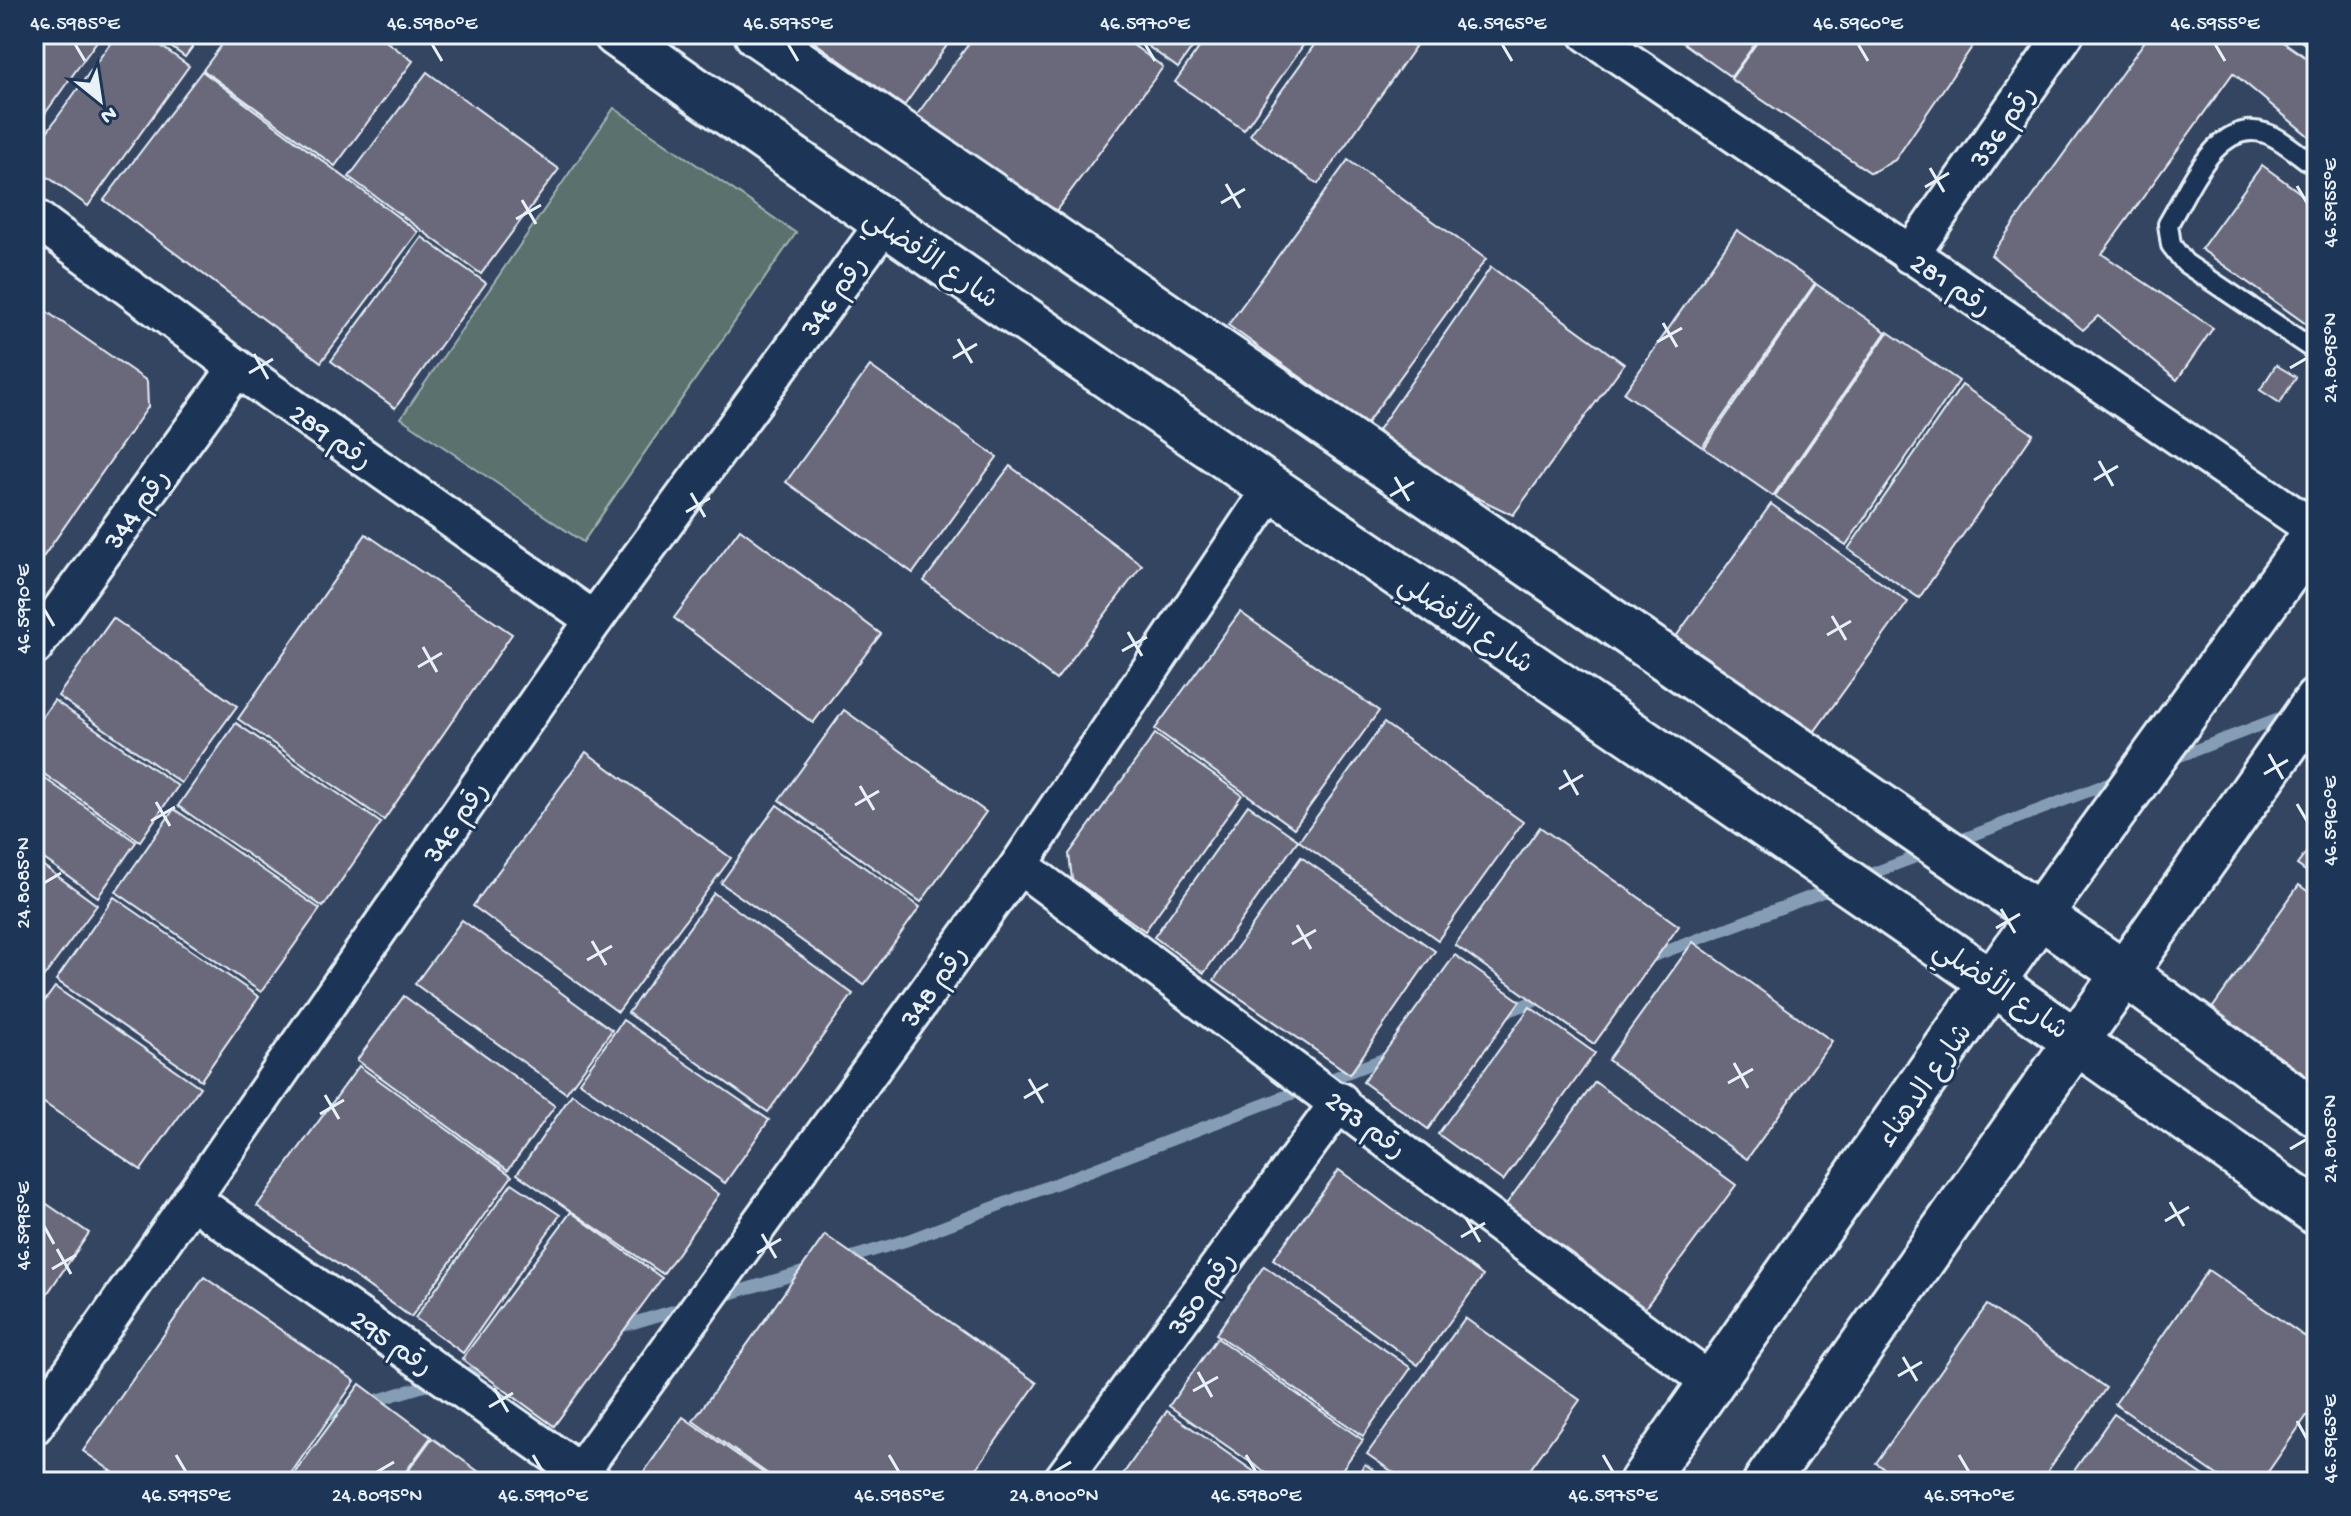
<svg xmlns="http://www.w3.org/2000/svg" width="2351" height="1516" font-family="'Gochi Hand','Playpen Sans Arabic',sans-serif">
<style>
.green{fill:#5a716d;stroke:#a1b1b2;stroke-width:2}
.lines{fill:none;stroke-linecap:round;stroke-linejoin:round}
.stream{stroke:#859eb6;stroke-width:12}
.building{fill:#6a697c;stroke:#e8f1f8;stroke-width:2}
.service-casing{stroke:#e8f1f8;stroke-width:24}
.minor-casing{stroke:#e8f1f8;stroke-width:42}
.tertiary-casing{stroke:#e8f1f8;stroke-width:50}
.service{stroke:#1d3557;stroke-width:18}
.minor{stroke:#1d3557;stroke-width:36}
.tertiary{stroke:#1d3557;stroke-width:44}
.ticks{fill:none;stroke:#e8f1f8;stroke-width:3}
.labels{text-anchor:middle;stroke-width:6;stroke-linejoin:round;paint-order:stroke}
.street-label{font-size:28px;fill:#e8f1f8;stroke:#1d3557}
.neatline{fill:none;stroke:#e8f1f8;stroke-width:3}
.ticks-label{font-size:20px;text-anchor:middle;fill:#e8f1f8}
</style>
<rect width="100%" height="100%" fill="#344562"/>
<filter id="ink" filterUnits="userSpaceOnUse"><feTurbulence type="fractalNoise" baseFrequency=".0125" numOctaves="2"/><feDisplacementMap in="SourceGraphic" scale="16" xChannelSelector="R" yChannelSelector="G"/><feConvolveMatrix kernelMatrix="1 2 1 2 8 2 1 2 1" color-interpolation-filters="sRGB"/></filter>
<g filter="url(#ink)">
<polygon class="green" points="614,108 796,233 583,542 401,418"/>
<g class="lines">
<g class="stream">
<polyline points="2167,761 2292,713"/>
<polyline points="1950,844 2120,779"/>
<polyline points="1860,878 1929,852"/>
<polyline points="1643,960 1836,887"/>
<polyline points="1501,1014 1548,996"/>
<polyline points="842,1260 908,1240 1391,1056"/>
<polyline points="719,1297 813,1269"/>
<polyline points="616,1328 690,1306"/>
<polyline points="317,1418 491,1366"/>
<polyline points="78,1482 131,1473"/>
</g>
</g>
<g class="building">
<polygon points="34,34 102,34 34,129"/>
<polygon points="117,34 144,34 189,66 88,206 34,167 34,150"/>
<polygon points="153,34 202,34 185,57"/>
<polygon points="230,34 376,34 413,61 335,166 203,70"/>
<polygon points="803,34 955,34 904,106"/>
<polygon points="976,34 1118,34 1163,67 1052,216 916,116"/>
<polygon points="1131,34 1202,34 1178,68"/>
<polygon points="1209,34 1311,34 1244,130 1175,82"/>
<polygon points="1322,34 1424,34 1318,184 1250,135"/>
<polygon points="1671,34 1762,34 1731,77"/>
<polygon points="1763,34 1960,34 1974,44 1895,160 1871,173 1731,79"/>
<polygon points="2150,34 2272,34 2317,65 2317,143 2233,73 2102,254 2213,328 2177,380 2098,316 2083,330 1991,255"/>
<polygon points="2291,34 2317,34 2317,53"/>
<polygon points="202,71 418,232 321,362 104,200"/>
<polygon points="427,72 559,169 481,274 349,177"/>
<polygon points="1348,160 1486,259 1366,424 1228,325"/>
<polygon points="2262,165 2317,205 2316,331 2201,249"/>
<polygon points="1737,230 1815,283 1702,447 1624,393"/>
<polygon points="422,237 486,283 395,408 331,361"/>
<polygon points="1491,267 1624,364 1513,515 1438,479 1378,430"/>
<polygon points="1816,284 1886,332 1773,496 1704,448"/>
<polygon points="40,307 147,381 148,407 34,570 34,315"/>
<polygon points="1888,332 1959,381 1846,545 1775,496"/>
<polygon points="2276,365 2296,377 2280,403 2260,390"/>
<polygon points="870,366 997,457 913,573 786,482"/>
<polygon points="1962,385 2033,434 1919,598 1848,549"/>
<polygon points="1010,466 1142,565 1056,680 924,581"/>
<polygon points="1771,504 1908,602 1807,742 1670,645"/>
<polygon points="740,529 881,634 813,723 674,618"/>
<polygon points="366,534 512,634 384,820 238,719"/>
<polygon points="1240,612 1379,711 1294,828 1155,729"/>
<polygon points="113,618 237,706 181,783 58,696"/>
<polygon points="54,700 178,786 140,841 34,767 34,729"/>
<polygon points="844,710 986,812 921,902 779,800"/>
<polygon points="236,723 381,823 323,907 178,806"/>
<polygon points="1384,723 1523,822 1438,940 1299,841"/>
<polygon points="1155,734 1242,795 1145,931 1072,879 1069,854"/>
<polygon points="586,752 731,858 618,1012 473,906"/>
<polygon points="34,771 136,842 98,897 34,852"/>
<polygon points="777,805 920,907 864,985 721,883"/>
<polygon points="1248,805 1298,840 1204,973 1154,937"/>
<polygon points="174,809 320,909 261,992 116,892"/>
<polygon points="1540,827 1679,926 1594,1044 1455,945"/>
<polygon points="2317,838 2317,879 2297,865"/>
<polygon points="1301,857 1435,951 1350,1074 1214,980"/>
<polygon points="34,859 97,905 34,990"/>
<polygon points="2299,885 2317,898 2317,1083 2211,1010"/>
<polygon points="714,893 853,994 768,1112 628,1013"/>
<polygon points="114,897 259,997 201,1080 56,980"/>
<polygon points="462,920 612,1030 566,1093 415,984"/>
<polygon points="1693,942 1832,1041 1747,1159 1608,1060"/>
<polygon points="1455,955 1520,1001 1428,1129 1363,1082"/>
<polygon points="55,987 200,1087 141,1170 34,1096 34,1016"/>
<polygon points="404,996 555,1106 508,1170 357,1060"/>
<polygon points="1530,1007 1595,1053 1503,1181 1438,1134"/>
<polygon points="623,1020 769,1120 725,1183 579,1082"/>
<polygon points="359,1066 512,1176 411,1317 257,1206"/>
<polygon points="1595,1082 1736,1185 1639,1316 1499,1214"/>
<polygon points="572,1094 719,1194 663,1274 517,1174"/>
<polygon points="1339,1170 1483,1276 1418,1365 1273,1259"/>
<polygon points="512,1183 560,1215 463,1353 415,1318"/>
<polygon points="34,1195 89,1233 34,1313"/>
<polygon points="571,1212 662,1278 554,1426 462,1359"/>
<polygon points="825,1235 1037,1383 967,1482 779,1482 693,1421"/>
<polygon points="1264,1266 1411,1368 1363,1436 1216,1334"/>
<polygon points="2208,1270 2317,1345 2317,1401 2261,1482 2227,1482 2115,1404"/>
<polygon points="204,1277 355,1381 285,1482 127,1482 83,1451"/>
<polygon points="1987,1305 2106,1388 2040,1482 1904,1482 1876,1463"/>
<polygon points="1465,1318 1580,1400 1521,1482 1407,1482 1367,1454"/>
<polygon points="1217,1338 1363,1440 1333,1482 1279,1482 1169,1406"/>
<polygon points="360,1384 431,1437 398,1482 288,1482"/>
<polygon points="1167,1411 1269,1482 1119,1480"/>
<polygon points="2114,1414 2213,1482 2075,1482 2069,1478"/>
<polygon points="683,1417 776,1482 658,1482 644,1472"/>
<polygon points="432,1438 493,1482 400,1482"/>
<polygon points="1365,1464 1390,1482 1352,1482"/>
</g>
<g class="lines">
<g class="service-casing">
<path id="service" d="M2317,167C2301,157 2282,138 2265,133C2216,117 2188,192 2168,224L2171,245L2185,263L2317,352"/>
</g>
<g class="minor-casing">
<g id="minor">
<polyline points="1588,34 2317,531"/>
<polyline points="34,217 237,368 594,620"/>
<polyline points="1910,255 2065,34"/>
<polyline points="34,647 237,368"/>
<polyline points="1019,865 1713,1384"/>
<polyline points="191,1199 594,1482"/>
<polyline points="34,1426 594,620 884,224"/>
<polyline points="580,1472 1019,865 1272,488"/>
<polyline points="1061,1482 1340,1101"/>
</g>
</g>
<g class="tertiary-casing">
<g id="tertiary">
<path d="M616,34C1178,433 1757,809 2317,1213"/>
<polyline points="757,34 2125,974 2317,1114"/>
<polyline points="1642,1482 2038,917 2317,531"/>
<polyline points="1766,1482 2317,700"/>
</g>
</g>
<use href="#service" class="service"/>
<use href="#minor" class="minor"/>
<use href="#tertiary" class="tertiary"/>
</g>
</g>
<path class="ticks" d="M75,44L85,61M432,44L442,61M788,44L798,61M1145,44L1155,61M1502,44L1512,61M1858,44L1868,61M2215,44L2225,61M1930,168L1944,192M1226,184L1240,208M2297,186L2307,203M1925,187L1949,173M522,200L536,224M1221,203L1245,189M516,219L541,205M1663,323L1677,347M958,339L972,363M1657,342L1682,328M254,354L268,379M953,358L977,344M2290,368L2307,358M249,373L273,359M2099,461L2113,486M1395,477L1409,501M2094,480L2118,466M691,493L705,517M1390,496L1414,482M686,512L710,498M44,609L54,626M1832,616L1846,640M1128,632L1142,656M1827,635L1851,621M423,647L437,672M1122,651L1147,637M418,667L442,653M2269,754L2283,779M1564,770L1578,795M2264,774L2288,760M860,786L874,810M1559,789L1583,775M156,802L170,826M2297,804L2307,821M855,805L879,791M151,821L175,807M44,883L61,873M2001,909L2015,933M1297,925L1311,949M1996,928L2020,914M592,941L606,965M1292,944L1316,930M587,960L612,946M1734,1063L1748,1088M1029,1079L1043,1103M1728,1083L1753,1069M325,1095L339,1119M1024,1098L1048,1084M320,1114L344,1100M2290,1149L2307,1139M2170,1202L2184,1226M1466,1218L1480,1242M2165,1221L2189,1207M44,1226L54,1244M762,1234L776,1258M1461,1237L1485,1223M57,1249L71,1274M757,1253L781,1239M52,1269L76,1255M1903,1357L1917,1381M1198,1372L1212,1397M1898,1376L1922,1362M494,1388L508,1412M1193,1391L1218,1377M489,1407L513,1393M2297,1421L2307,1439M176,1455L186,1472M533,1455L543,1472M889,1455L899,1472M1246,1455L1256,1472M1603,1455L1613,1472M1959,1455L1969,1472M377,1472L394,1462M1054,1472L1071,1462"/>
<g class="labels">
<g class="street-label">
<text transform="translate(2001 125) rotate(-55)" y="10">رقم 336</text>
<text transform="translate(932 257) rotate(34)" y="10">شارع الأفضلي</text>
<text transform="translate(1952 283) rotate(34)" y="10">رقم 281</text>
<text transform="translate(832 295) rotate(-54)" y="10">رقم 346</text>
<text transform="translate(332 435) rotate(35)" y="10">رقم 289</text>
<text transform="translate(135 508) rotate(-54)" y="10">رقم 344</text>
<text transform="translate(1467 622) rotate(34)" y="10">شارع الأفضلي</text>
<text transform="translate(454 821) rotate(-55)" y="10">رقم 346</text>
<text transform="translate(932 985) rotate(-54)" y="10">رقم 348</text>
<text transform="translate(2002 988) rotate(34)" y="10">شارع الأفضلي</text>
<text transform="translate(1923 1084) rotate(-55)" y="10">شارع الدهناء</text>
<text transform="translate(1367 1123) rotate(37)" y="10">رقم 293</text>
<text transform="translate(1200 1292) rotate(-54)" y="10">رقم 350</text>
<text transform="translate(393 1341) rotate(35)" y="10">رقم 295</text>
</g>
</g>
<rect width="2351" height="1516" fill="none" stroke="#1d3557" stroke-width="88"/>
<g transform="translate(100 100) rotate(150)" stroke="#1d3557" stroke-width="6" paint-order="stroke">
<path d="M0-6L14 30L0 20L-14 30Z" fill="#e8f1f8"/>
<text y="-12" font-size="22" font-weight="bold" text-anchor="middle" fill="#e8f1f8">N</text>
</g>
<rect x="44" y="44" width="2263" height="1428" class="neatline"/>
<g class="ticks-label">
<text x="75" y="29">46.5985°E</text>
<text x="432" y="29">46.5980°E</text>
<text x="788" y="29">46.5975°E</text>
<text x="1145" y="29">46.5970°E</text>
<text x="1502" y="29">46.5965°E</text>
<text x="1858" y="29">46.5960°E</text>
<text x="2215" y="29">46.5955°E</text>
<text transform="translate(2329 203) rotate(-90)" y="7">46.5955°E</text>
<text transform="translate(2329 358) rotate(-90)" y="7">24.8095°N</text>
<text transform="translate(22 609) rotate(-90)" y="7">46.5990°E</text>
<text transform="translate(2329 821) rotate(-90)" y="7">46.5960°E</text>
<text transform="translate(22 883) rotate(-90)" y="7">24.8085°N</text>
<text transform="translate(2329 1139) rotate(-90)" y="7">24.8105°N</text>
<text transform="translate(22 1226) rotate(-90)" y="7">46.5995°E</text>
<text transform="translate(2329 1439) rotate(-90)" y="7">46.5965°E</text>
<text x="186" y="1501">46.5995°E</text>
<text x="377" y="1501">24.8095°N</text>
<text x="543" y="1501">46.5990°E</text>
<text x="899" y="1501">46.5985°E</text>
<text x="1054" y="1501">24.8100°N</text>
<text x="1256" y="1501">46.5980°E</text>
<text x="1613" y="1501">46.5975°E</text>
<text x="1969" y="1501">46.5970°E</text>
</g>
</svg>
